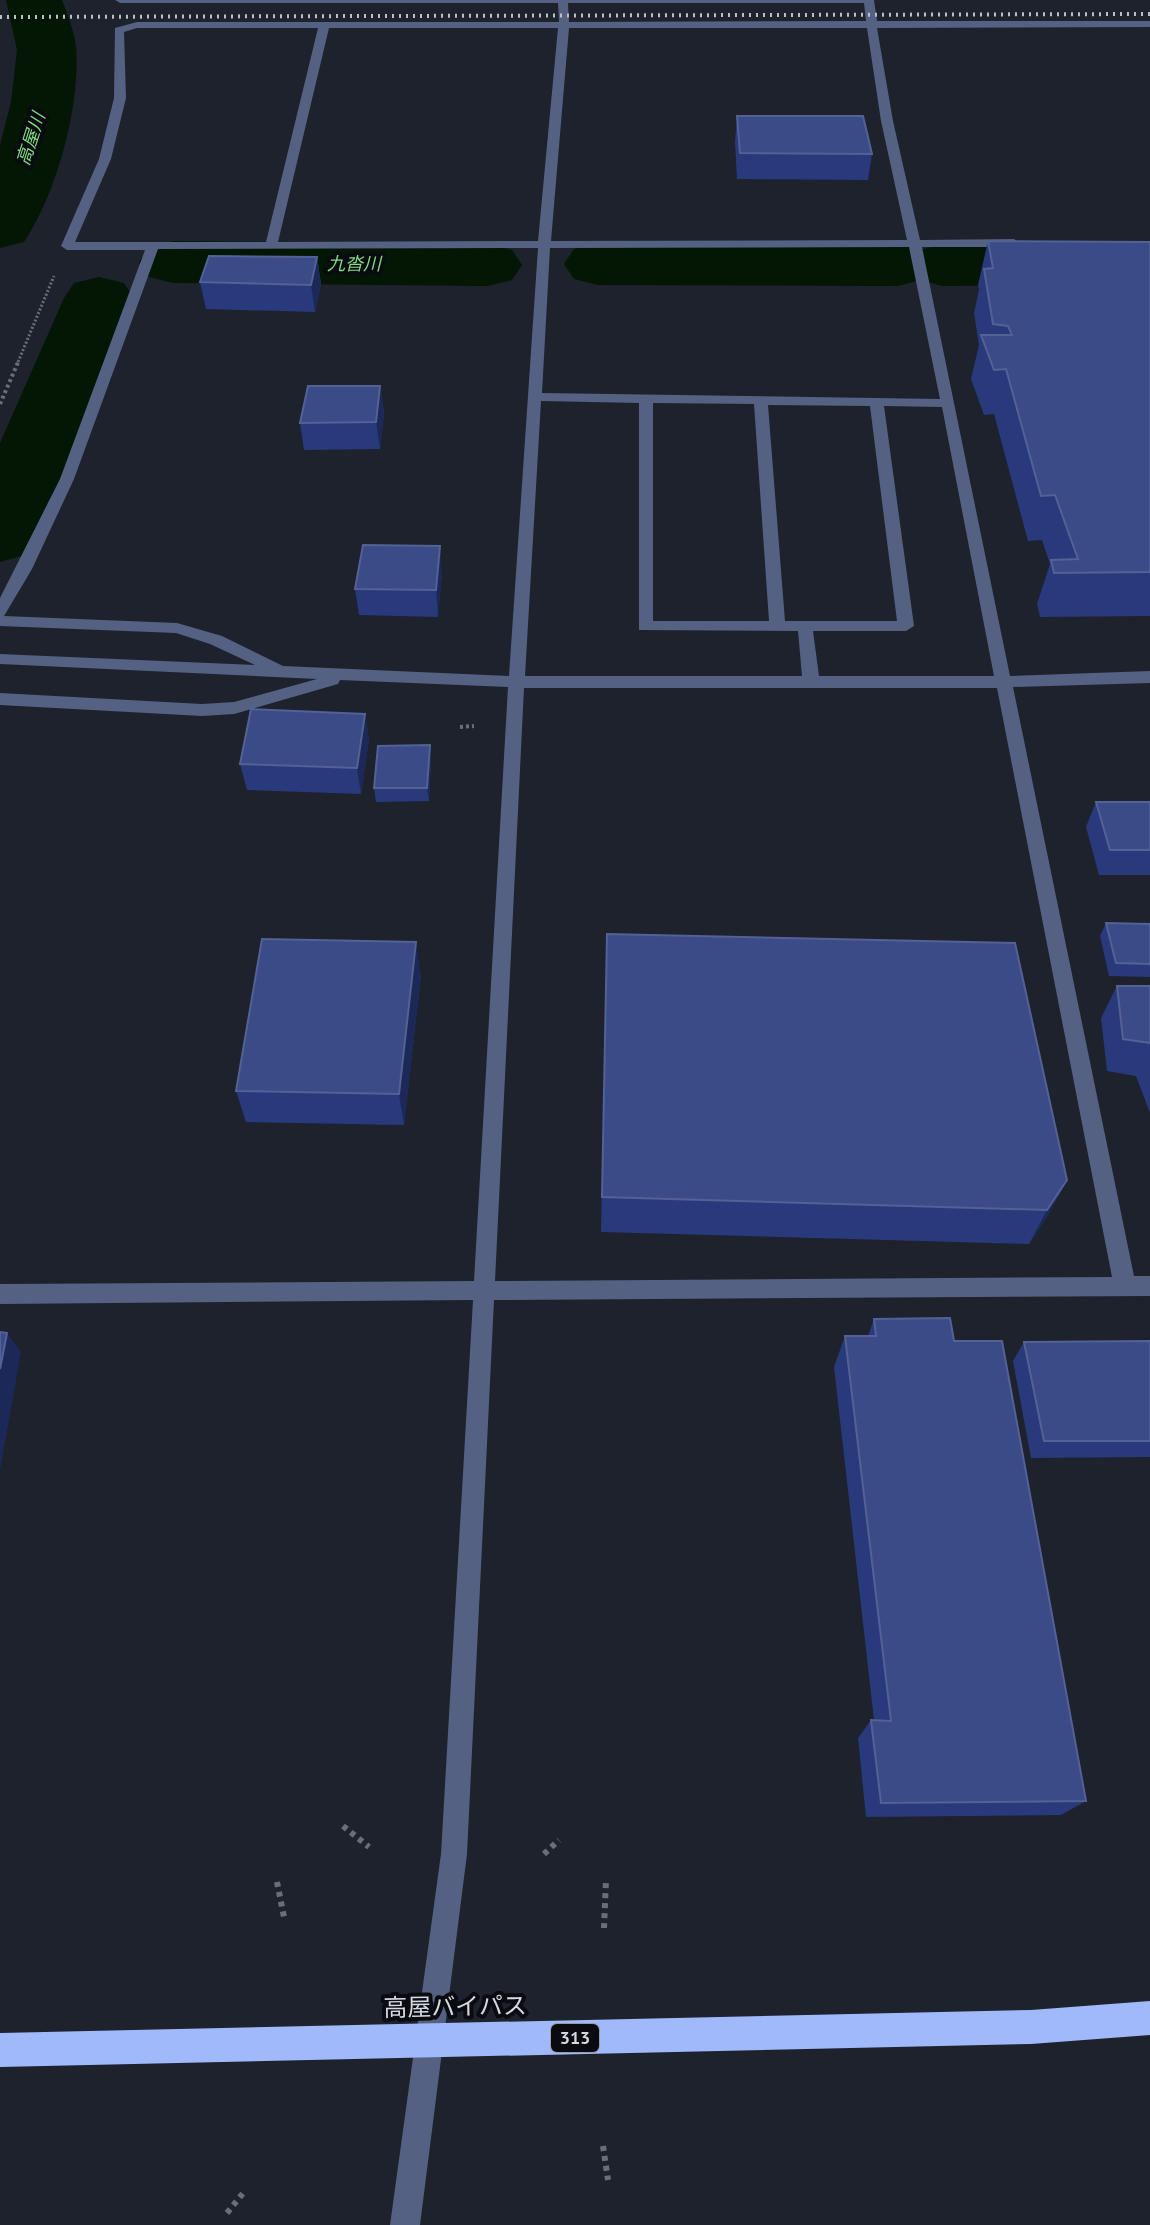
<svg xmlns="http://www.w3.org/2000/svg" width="1150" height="2225" font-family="'PT Sans','Noto Sans JP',sans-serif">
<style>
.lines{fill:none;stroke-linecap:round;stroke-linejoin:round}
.river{fill:#031704;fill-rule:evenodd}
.path-far2{stroke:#6a6e78;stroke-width:3;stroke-dasharray:2 2;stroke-linecap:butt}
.path-far1{stroke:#6a6e78;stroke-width:4;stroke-dasharray:3 3;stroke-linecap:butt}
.path{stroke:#6a6e78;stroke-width:6;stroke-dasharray:5 5;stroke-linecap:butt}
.minor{fill:#546182;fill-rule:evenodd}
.highway{fill:#9fb9fb;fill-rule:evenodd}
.rail{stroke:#bcbfc7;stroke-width:4;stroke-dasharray:2 5;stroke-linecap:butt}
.wall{fill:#283a7c}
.shaded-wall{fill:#1c2958}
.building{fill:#3b4b87;stroke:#536195;stroke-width:2}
.labels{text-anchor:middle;stroke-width:8;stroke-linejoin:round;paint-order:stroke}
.far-water-label{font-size:18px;font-style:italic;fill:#81dd82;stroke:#090b10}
.shield{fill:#090b10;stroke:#989ba2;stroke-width:2}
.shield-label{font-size:18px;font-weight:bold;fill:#d6d9e1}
.near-street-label{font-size:24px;fill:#d6d9e1;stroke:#090b10}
</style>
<rect width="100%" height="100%" fill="#1d222d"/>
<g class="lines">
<g class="river">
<path d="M6,0H62C68,16 74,30 76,47C81,105 56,195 24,242L0,248V145L11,102L17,50Z"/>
<polygon points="173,241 488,244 512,250 522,265 512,280 488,286 173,283 149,277 139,262 149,247"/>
<polygon points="1150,242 1150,284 942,286 920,280 898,286 598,285 574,279 564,264 574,249 598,243 898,244 920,250 942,244"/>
<polygon points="99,277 124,283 134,298 41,536 29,554 0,562 0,443 64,298 74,283"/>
</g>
<polyline class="path-far2" points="18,362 54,276"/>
<g class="path-far1">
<polyline points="0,404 19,360"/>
<polyline points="460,727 474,726"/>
</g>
<g class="path">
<polyline points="343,1826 369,1847"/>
<polyline points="544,1854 559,1840"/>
<polyline points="277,1882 284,1917"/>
<polyline points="604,1928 606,1879"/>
<polyline points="603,2146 608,2180"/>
<polyline points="227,2213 244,2192"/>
</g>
<path class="minor" d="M115,0H874L877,21H1150V27L877,28L893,121L920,240L1014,239L1020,243L1014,247H922L1010,676L1150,671V683L1013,687L1134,1276H1150V1296L494,1300L467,1854L420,2225H390L441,1854L473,1300L0,1304V1284L474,1281L508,687L340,680L338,684L234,714L202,716L0,705V693L202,704L234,702L317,679L0,664V654L255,665L210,644L176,633L0,626V598L60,479L145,250H67L61,246L99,159L114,98L115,28L137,22H559L558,3H120ZM568,3H864L866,21L569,22ZM137,28H318L266,242H75L111,159L126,98L124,32ZM329,28H558L538,241L278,242ZM569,28H867L881,121L907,240L551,241ZM909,247L940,399L542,393L550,248ZM538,248L509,676L283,666L222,636L177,623L4,616L32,569L74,479L158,249ZM541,401L639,403V630L798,631L802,676H525ZM653,403L754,404L769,621H653ZM768,405L870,406L897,621H785ZM884,406L942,407L994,676H819L813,631H906L914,626ZM524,688H997L1112,1277L495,1281Z"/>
<polygon class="highway" points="1150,2001 1150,2035 1031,2044 0,2067 0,2033 1031,2010"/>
<polyline class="rail" points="0,17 1150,14"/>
</g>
<g class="wall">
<polygon points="737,116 872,154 868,180 737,179 735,142"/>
<polygon points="988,241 1150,242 1150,616 1040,617 1037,604 1050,564 1042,540 1028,541 994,414 984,415 971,379 979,345 974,313 979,290 978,285"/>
<polygon points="317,257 321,284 315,312 206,309 200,282"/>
<polygon points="380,386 384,413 380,449 304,450 300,423"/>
<polygon points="442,572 438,617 359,615 355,589"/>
<polygon points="365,714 369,740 361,794 247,790 240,764"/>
<polygon points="431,759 429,801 376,802 374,788"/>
<polygon points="1096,802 1150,802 1150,875 1099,875 1086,827"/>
<polygon points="1106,923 1150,924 1150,977 1109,976 1100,936"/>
<polygon points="607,934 1067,1180 1048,1215 1029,1244 601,1232"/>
<polygon points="421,975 404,1125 246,1122 236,1091"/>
<polygon points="1117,986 1150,986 1150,1113 1136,1076 1107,1071 1101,1018"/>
<polygon points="874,1319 954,1341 1086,1801 1061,1815 866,1817 858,1738 871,1720 874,1720 834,1367 845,1336 868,1336"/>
<polygon points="1150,1341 1150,1457 1031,1458 1013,1361 1024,1342"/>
</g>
<g class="shaded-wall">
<polygon points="317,257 321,284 315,312 311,285"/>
<polygon points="380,386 384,413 380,449 376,422"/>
<polygon points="440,546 442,572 438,617 436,590"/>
<polygon points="365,714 369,740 361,794 357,768"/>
<polygon points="430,745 431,759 429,801 427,788"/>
<polygon points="416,942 421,975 404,1125 399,1094"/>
<polygon points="1067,1180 1048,1215 1029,1244 1047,1210"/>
<polygon points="7,1333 21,1352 0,1470 0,1369"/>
</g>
<g class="building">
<polygon points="737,116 863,116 872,154 740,153"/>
<polygon points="988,241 1150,242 1150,572 1054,573 1051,560 1078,559 1055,495 1041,496 1006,369 994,370 981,335 1012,335 1008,326 993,324 984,269 993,268"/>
<polygon points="209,256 317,257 311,285 200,282"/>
<polygon points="308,386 380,386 376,422 300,423"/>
<polygon points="363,545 440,546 436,590 355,589"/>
<polygon points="251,709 365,714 357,768 240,764"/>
<polygon points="430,745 427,788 374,788 378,746"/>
<polygon points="1096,802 1150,802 1150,850 1110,850"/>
<polygon points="1106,923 1150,924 1150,964 1116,963"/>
<polygon points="607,934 1015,943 1067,1180 1047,1210 602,1197"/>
<polygon points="262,939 416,942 399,1094 236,1091"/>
<polygon points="1117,986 1150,986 1150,1043 1123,1039"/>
<polygon points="950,1318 954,1341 1002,1341 1086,1801 881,1803 871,1720 891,1721 845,1336 876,1336 874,1319"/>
<polygon points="0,1332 7,1333 0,1369"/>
<polygon points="1150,1341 1150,1441 1044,1441 1024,1342"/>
</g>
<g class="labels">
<g class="far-water-label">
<text transform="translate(31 139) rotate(-72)" y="6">高屋川</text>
<text x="354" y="270">九沓川</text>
</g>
<rect class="shield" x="551" y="2024" width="48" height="28" rx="6"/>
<g class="shield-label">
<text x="575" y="2044">313</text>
</g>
<g class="near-street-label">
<text transform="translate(455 2007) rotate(-1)" y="8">高屋バイパス</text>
</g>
</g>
</svg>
